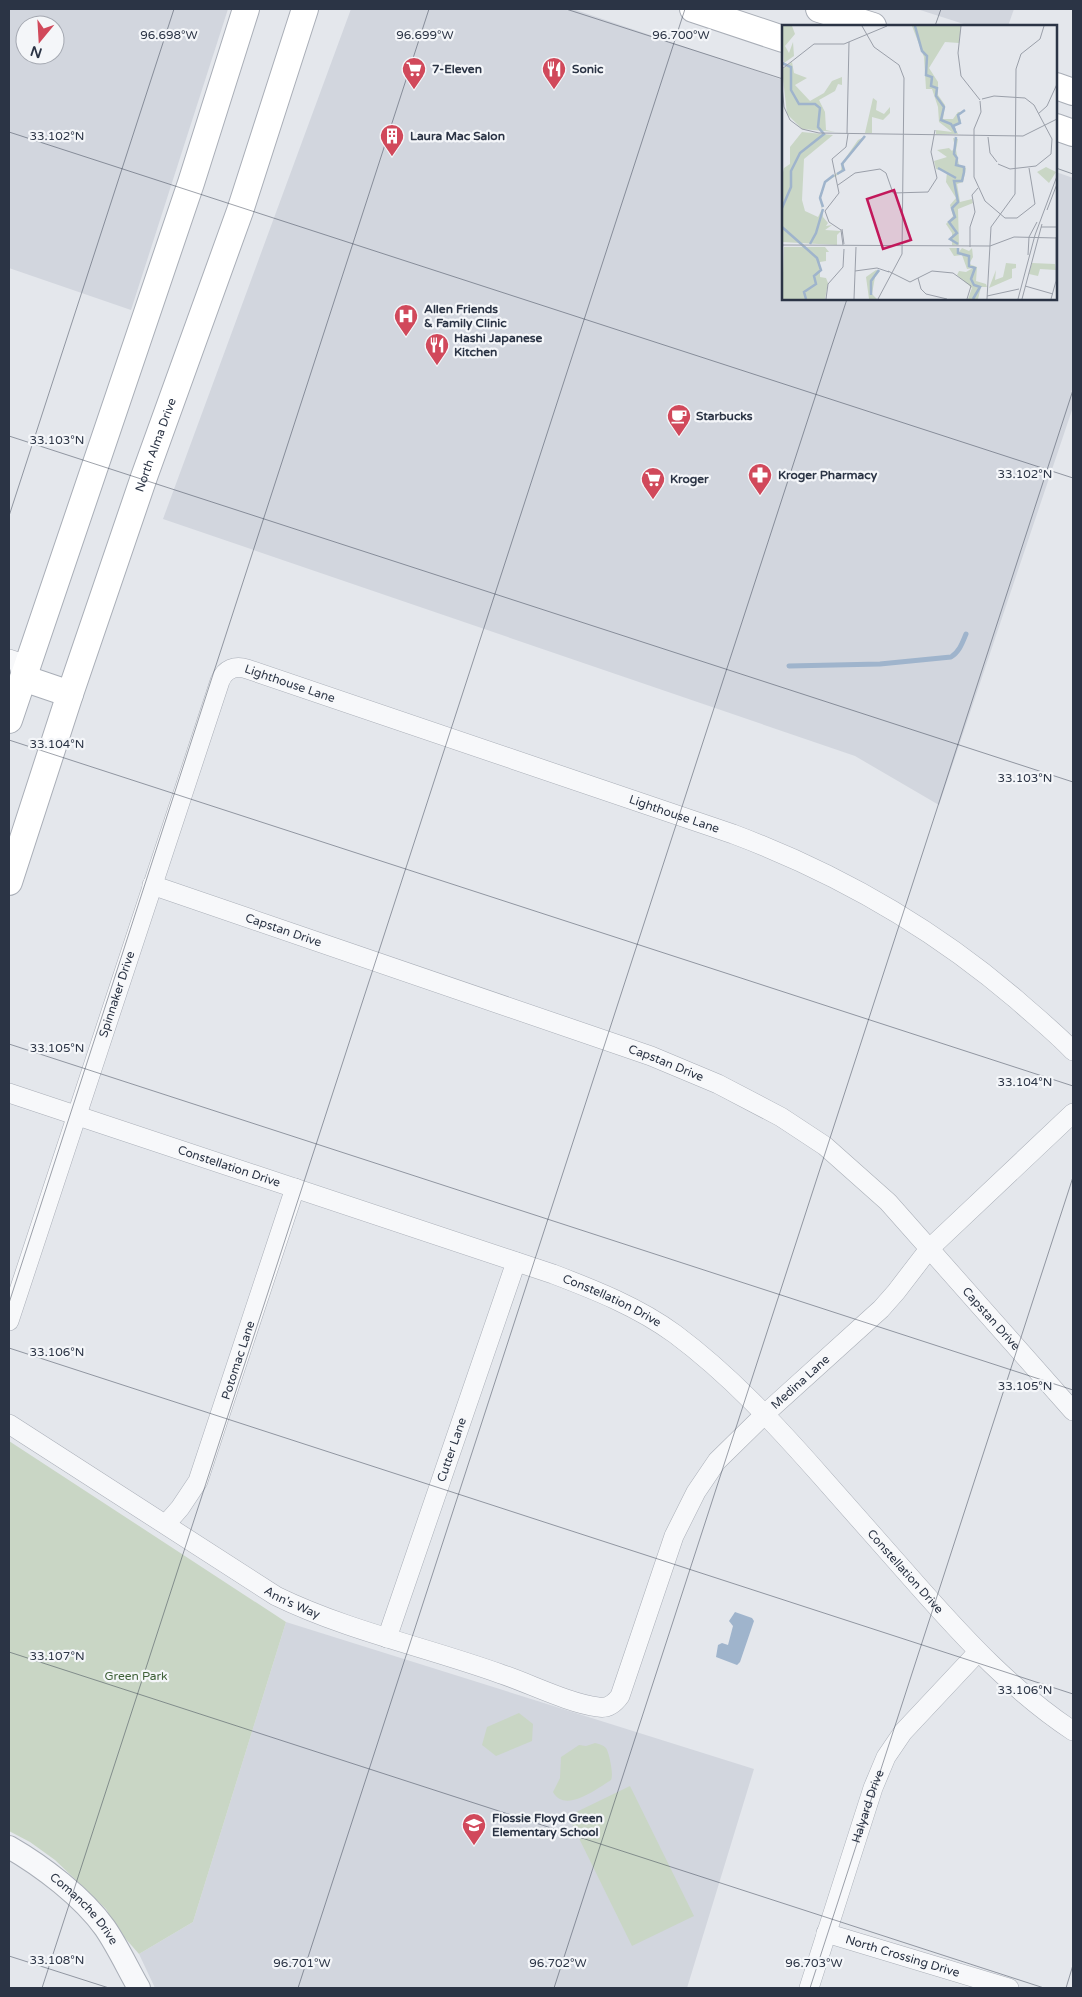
<svg xmlns="http://www.w3.org/2000/svg" width="1082" height="1997" font-family="'Varela Round',sans-serif">
<style>
.built{fill:#d2d6de;fill-rule:evenodd}
.green{fill:#c9d6c5}
.water{fill:#9fb4cc}
.lines{fill:none;stroke-linecap:round;stroke-linejoin:round}
.stream{stroke:#9fb4cc;stroke-width:5}
.minor-casing{stroke:#a9aeb7;stroke-width:20}
.tertiary-casing{stroke:#a9aeb7;stroke-width:24}
.secondary-casing{stroke:#a9aeb7;stroke-width:28}
.minor{stroke:#f7f8fa;stroke-width:19}
.tertiary{stroke:#f7f8fa;stroke-width:22}
.secondary{stroke:#fff;stroke-width:26}
.ticks{fill:none;stroke:#2b3445;stroke-width:1;stroke-opacity:0.45}
.labels{text-anchor:middle;stroke-width:4.5;stroke-linejoin:round;paint-order:stroke}
.poi-label{font-size:12px;font-weight:bold;fill:#2b3445;stroke:#f4f6f9;text-anchor:start}
.street-label{font-size:12px;fill:#2b3445;stroke:#f4f6f9}
.park-label{font-size:12px;fill:#3f6138;stroke:#f4f6f9}
.inset-river{fill:none;stroke:#9fb4cc;stroke-width:2.5}
.inset-road{fill:none;stroke:#9a9fa9;stroke-width:1}
.view{fill:#c2185b;fill-opacity:0.15;stroke:#c2185b;stroke-width:2.5}
.inset-edge{fill:none;stroke:#2b3445;stroke-width:2.5}
.ticks-label{font-size:12px;text-anchor:middle;fill:#2b3445;stroke:#f4f6f9;stroke-width:4.5;stroke-linejoin:round;paint-order:stroke}
</style>
<rect width="100%" height="100%" fill="#e4e7ec"/>
<g class="built">
<path d="M9,9H228L131,310L9,268ZM25,25H55V55H25Z"/>
<polygon points="351,9 573,9 783,80 783,299 1056,299 1056,172 1073,178 1073,407 939,805 855,756 163,519"/>
<polygon points="917,9 1014,9 1008,26 970,26"/>
<polygon points="286,1622 754,1769 687,1988 155,1988 139,1954 193,1922"/>
</g>
<g class="green">
<polygon points="9,1441 286,1622 193,1922 139,1954 118,1930 106,1909 55,1860 30,1842 9,1831"/>
<polygon points="519,1713 533,1724 532,1741 496,1756 482,1745 487,1727"/>
<path d="M595,1743C599,1744 603,1745 606,1748C609,1752 614,1775 611,1780C598,1788 565,1814 553,1792L560,1778L561,1757L579,1745L586,1746Z"/>
<polygon points="630,1786 694,1916 632,1946 568,1816"/>
</g>
<polygon class="water" points="735,1612 752,1618 754,1621 740,1662 737,1665 716,1657 718,1645 722,1643 728,1645 733,1626 729,1621"/>
<g class="lines">
<path class="stream" d="M789,666L880,664L951,657C959,652 962,644 966,634"/>
<g class="minor-casing">
<g id="minor">
<polyline points="9,659 18,662 23,678 18,682"/>
<path id="s1" d="M152,885L651,1056L718,1084L781,1117L825,1146L888,1202L1073,1411"/>
<path id="s2" d="M9,1093L553,1274C595,1290 638,1307 675,1334C730,1375 776,1425 821,1476C854,1513 886,1550 919,1587C966,1640 1014,1692 1073,1731"/>
<path id="s3" d="M9,1321L220,681C225,669 235,665 247,669L733,834C837,873 933,928 1017,1000C1036,1017 1056,1033 1073,1051"/>
<path id="s4" d="M9,1424L276,1596C348,1631 426,1647 501,1674C531,1684 568,1703 598,1707C608,1709 615,1703 620,1696L674,1536L696,1492L717,1461L766,1413L881,1309L896,1292L929,1249L1073,1113"/>
<path id="s5" d="M166,1524L180,1508L198,1481L295,1188"/>
<path id="s6" d="M387,1638L516,1262"/>
<path id="s7" d="M826,1933L1009,1988"/>
<path id="s8" d="M809,1988L873,1788L886,1757L903,1732L978,1652"/>
</g>
</g>
<g class="tertiary-casing">
<g id="tertiary">
<path id="s9" d="M9,1847C42,1866 83,1897 105,1928C118,1947 128,1969 139,1988"/>
</g>
</g>
<g class="secondary-casing">
<g id="secondary">
<polyline points="693,9 783,39"/>
<polyline points="819,9 873,26"/>
<polyline points="1056,86 1073,92"/>
<polyline points="1056,127 1073,133"/>
<polyline points="23,678 70,694"/>
<polyline points="9,720 191,183 246,9"/>
<path id="s10" d="M9,882L70,694L144,477L240,211L305,9"/>
</g>
</g>
<use href="#minor" class="minor"/>
<use href="#tertiary" class="tertiary"/>
<use href="#secondary" class="secondary"/>
</g>
<path class="ticks" d="M566,9L783,79M935,26L941,9M9,132L1073,478M1056,168L1073,174M9,436L1073,782M9,516L174,9M9,740L1073,1086M9,1044L1073,1390M9,1303L429,9M9,1348L1073,1694M9,1652L1044,1988M9,1956L109,1988M42,1988L685,9M298,1988L847,299M554,1988L1073,390M810,1988L1073,1177M1066,1988L1073,1965"/>
<defs>
<g id="supermarket-pin" transform="scale(1.25)"><path d="M0 17L-7.5 6A9.5 9.5 0 1 1 7.5 6Z" fill="#d1495b" stroke="#f4f6f9"/><path d="M-6-5.5h2.5l.6 2H6L4.5 2H-2.5L-4.4-4H-6ZM-1.5 3.2a1.3 1.3 0 1 0 .1 0ZM3 3.2a1.3 1.3 0 1 0 .1 0Z" fill="#fff"/></g>
<g id="restaurant-pin" transform="scale(1.25)"><path d="M0 17L-7.5 6A9.5 9.5 0 1 1 7.5 6Z" fill="#d1495b" stroke="#f4f6f9"/><path d="M-5-6h1v4h1v-4h1v4h1v-4h1v5L-1.5 .5V6h-2V.5L-5-1ZM5-6V6H3V1.5H1.5Q1.5-4 5-6Z" fill="#fff"/></g>
<g id="building-pin" transform="scale(1.25)"><path d="M0 17L-7.5 6A9.5 9.5 0 1 1 7.5 6Z" fill="#d1495b" stroke="#f4f6f9"/><path d="M-4-6H4V6H1V3H-1V6H-4ZM-2.5-4.3h1.7v1.8h-1.7ZM.8-4.3h1.7v1.8H.8ZM-2.5-1h1.7V.8h-1.7ZM.8-1h1.7V.8H.8Z" fill="#fff"/></g>
<g id="hospital-pin" transform="scale(1.25)"><path d="M0 17L-7.5 6A9.5 9.5 0 1 1 7.5 6Z" fill="#d1495b" stroke="#f4f6f9"/><path d="M-5-5h3v3.5h4V-5h3V5h-3V1.5h-4V5h-3Z" fill="#fff"/></g>
<g id="cafe-pin" transform="scale(1.25)"><path d="M0 17L-7.5 6A9.5 9.5 0 1 1 7.5 6Z" fill="#d1495b" stroke="#f4f6f9"/><path d="M-5.5-4.5H6V0H3Q3 3.5 0 3.5H-2.5Q-5.5 3.5-5.5 0ZM3-3.2v2h1.7v-2ZM-6 4.5H4V6H-6Z" fill="#fff"/></g>
<g id="pharmacy-pin" transform="scale(1.25)"><path d="M0 17L-7.5 6A9.5 9.5 0 1 1 7.5 6Z" fill="#d1495b" stroke="#f4f6f9"/><path d="M-2-6h4v4h4v4h-4v4h-4v-4h-4v-4h4Z" fill="#fff"/></g>
<g id="school-pin" transform="scale(1.25)"><path d="M0 17L-7.5 6A9.5 9.5 0 1 1 7.5 6Z" fill="#d1495b" stroke="#f4f6f9"/><path d="M0-5L7-2L0 1L-7-2ZM-4 1L0 2.5L4 1V4Q0 6-4 4Z" fill="#fff"/></g>
</defs>
<g fill-rule="evenodd">
<use href="#supermarket-pin" x="414" y="69"/>
<use href="#restaurant-pin" x="554" y="69"/>
<use href="#building-pin" x="392" y="136"/>
<use href="#hospital-pin" x="406" y="316"/>
<use href="#restaurant-pin" x="437" y="345"/>
<use href="#cafe-pin" x="679" y="416"/>
<use href="#pharmacy-pin" x="760" y="475"/>
<use href="#supermarket-pin" x="653" y="479"/>
<use href="#school-pin" x="474" y="1825"/>
</g>
<g class="labels">
<g class="poi-label">
<text x="432" y="73">7-Eleven</text>
<text x="572" y="73">Sonic</text>
<text x="410" y="140">Laura Mac Salon</text>
<text x="424" y="313">Allen Friends<tspan x="424" dy="14">&amp; Family Clinic</tspan></text>
<text x="454" y="342">Hashi Japanese<tspan x="454" dy="14">Kitchen</tspan></text>
<text x="696" y="420">Starbucks</text>
<text x="778" y="479">Kroger Pharmacy</text>
<text x="670" y="483">Kroger</text>
<text x="492" y="1822">Flossie Floyd Green<tspan x="492" dy="14">Elementary School</tspan></text>
</g>
<g class="street-label">
<text dy="4" stroke="none"><textPath href="#s10" startOffset="461">North Alma Drive</textPath></text>
<text dy="4" stroke="none"><textPath href="#s3" startOffset="752">Lighthouse Lane</textPath></text>
<text dy="4" stroke="none"><textPath href="#s3" startOffset="1158">Lighthouse Lane</textPath></text>
<text dy="4" stroke="none"><textPath href="#s1" startOffset="139">Capstan Drive</textPath></text>
<text dy="4" stroke="none"><textPath href="#s3" startOffset="344">Spinnaker Drive</textPath></text>
<text dy="4" stroke="none"><textPath href="#s1" startOffset="544">Capstan Drive</textPath></text>
<text dy="4" stroke="none"><textPath href="#s2" startOffset="232">Constellation Drive</textPath></text>
<text dy="4" stroke="none"><textPath href="#s2" startOffset="638">Constellation Drive</textPath></text>
<text dy="4" stroke="none"><textPath href="#s1" startOffset="964">Capstan Drive</textPath></text>
<text dy="4" stroke="none"><textPath href="#s5" startOffset="181">Potomac Lane</textPath></text>
<text dy="4" stroke="none"><textPath href="#s4" startOffset="1055">Medina Lane</textPath></text>
<text dy="4" stroke="none"><textPath href="#s6" startOffset="199">Cutter Lane</textPath></text>
<text dy="4" stroke="none"><textPath href="#s2" startOffset="1041">Constellation Drive</textPath></text>
<text dy="4" stroke="none"><textPath href="#s4" startOffset="335">Ann's Way</textPath></text>
<text dy="4" stroke="none"><textPath href="#s8" startOffset="191">Halyard Drive</textPath></text>
<text dy="4" stroke="none"><textPath href="#s9" startOffset="98">Comanche Drive</textPath></text>
<text dy="4" stroke="none"><textPath href="#s7" startOffset="80">North Crossing Drive</textPath></text>
</g>
<g class="park-label">
<text x="136" y="1680">Green Park</text>
</g>
</g>
<g transform="translate(782 25)">
<rect width="275" height="275" fill="#e4e7ec"/>
<path d="M0,1H10L13,9L3,21L7,28L11,17L12,31L2,38ZM130,1H179L177,18L163,17L147,43L156,57V70L163,80L161,94H171L176,87H181L177,90L179,96L172,101L176,109H154V105L170,107L157,97L156,82L150,64H144L142,32ZM10,37L12,48L25,53L13,60L28,76L42,68L50,56L60,52V60L56,59L53,66L37,75L43,87L44,105L53,107L20,104L5,89L0,45ZM91,73L95,76L94,85L102,89L108,82V88L101,95L90,92V108H83ZM20,107L51,110L22,134L20,175L23,186L36,192L40,184L37,172L43,157L59,145L60,138L76,115L84,111L62,138V146L44,157L39,172L41,192L46,198L44,201L50,200L43,205L59,206L55,210V220L0,217V151L2,143L8,139V122ZM171,113L176,114L174,125L177,140L184,143L181,157L175,159L178,177L190,174L191,178L176,184L177,220H170V208L164,199L171,191L168,180L174,173L164,157L165,147L154,144L152,136L165,132L155,125L167,123L170,126L173,122ZM264,142L274,147L267,158L255,147ZM2,222H43L47,227H44V236L38,237V252L44,253L46,258L43,274H0ZM167,223H177V227L180,223L187,226L190,223L191,232L187,239L195,242L194,256L204,259L205,262H199L196,274H186L190,263L175,250L177,246L184,247L191,243L185,244L180,230L172,231ZM224,238L234,239V243L230,244V253L207,263L214,245L213,255L221,252ZM250,238L273,239L274,245L258,244L256,251L247,249ZM94,245L98,246L93,252L90,269L95,274H87L84,252Z" fill="#c9d6c5"/>
<path class="inset-river" d="M133,1L140,26L145,31L144,50L150,52L149,61L155,63L154,71L162,82L159,95L169,99L174,108M0,38L9,42V65L17,79H33L38,83L36,102L42,109L18,128L9,146V162L0,183M173,105L171,101L178,98L176,90L183,85M174,112L172,129L175,133L174,140L182,142V147L180,156H172L176,177L170,183L173,192L167,197L175,208L168,214L176,219M156,143L174,153M55,149L62,145L60,139L83,111M41,182L38,173L43,157L52,150M0,202L35,233L39,245L32,251L34,259L22,267L24,274M28,219L34,208L41,184M176,223V228L187,231V241L193,243L189,254L192,260L198,262L191,274M89,270V256L97,245"/>
<path class="inset-road" d="M80,1L92,22L117,40L122,53L120,229L96,274M179,1L176,28L179,51L198,75M0,44L32,19H62L105,1M0,61L2,82L8,95L20,104L37,108L241,111L275,94M200,74L212,71L243,73L252,80L270,114L269,129L254,141L228,144L216,139M198,76L199,87L192,104V152L203,176L223,193H235L253,179L247,143M256,89L265,81L275,59M65,109L67,17M206,112L208,128L215,137M56,160L73,148L98,144L104,148L111,168L146,167L155,153L149,127L153,105M265,185L275,159M259,202H275M60,204L62,219M0,220L208,221L232,212L275,213M61,220L59,205L47,197L43,186L57,168L50,134L64,122L66,109M188,222V202L193,187L190,170L196,163M246,230L247,212L255,197M73,246L95,243L107,247M106,246L128,257L150,246L171,248L189,261L185,274M136,253L139,264L144,269L165,274M243,261L271,269M205,271L237,264M44,274L46,259L61,242L62,224M72,274L74,222M205,274L209,202L233,169L234,44L239,29L258,14L262,1M236,274L253,210L275,151M240,274L260,199M269,274L274,256V212"/>
<path class="view" d="M112,165L129,215L101,224L85,174Z"/>
<rect width="275" height="275" class="inset-edge"/>
</g>
<g class="ticks-label">
<text x="169" y="39">96.698°W</text>
<text x="425" y="39">96.699°W</text>
<text x="681" y="39">96.700°W</text>
<text x="57" y="140">33.102°N</text>
<text x="57" y="444">33.103°N</text>
<text x="1025" y="478">33.102°N</text>
<text x="57" y="748">33.104°N</text>
<text x="1025" y="782">33.103°N</text>
<text x="57" y="1052">33.105°N</text>
<text x="1025" y="1086">33.104°N</text>
<text x="57" y="1356">33.106°N</text>
<text x="1025" y="1390">33.105°N</text>
<text x="57" y="1660">33.107°N</text>
<text x="1025" y="1694">33.106°N</text>
<text x="57" y="1964">33.108°N</text>
<text x="302" y="1967">96.701°W</text>
<text x="558" y="1967">96.702°W</text>
<text x="814" y="1967">96.703°W</text>
</g>
<rect width="1082" height="1997" fill="none" stroke="#2b3445" stroke-width="20"/>
<g transform="translate(40 40) rotate(198)"><circle r="24" fill="#f4f6f9" stroke="#a4a8b1"/>
<path d="M0-4L9 19L0 12L-9 19Z" fill="#d1495b"/>
<text y="-8" font-size="14" font-weight="bold" text-anchor="middle" fill="#2b3445">N</text>
</g>
</svg>
